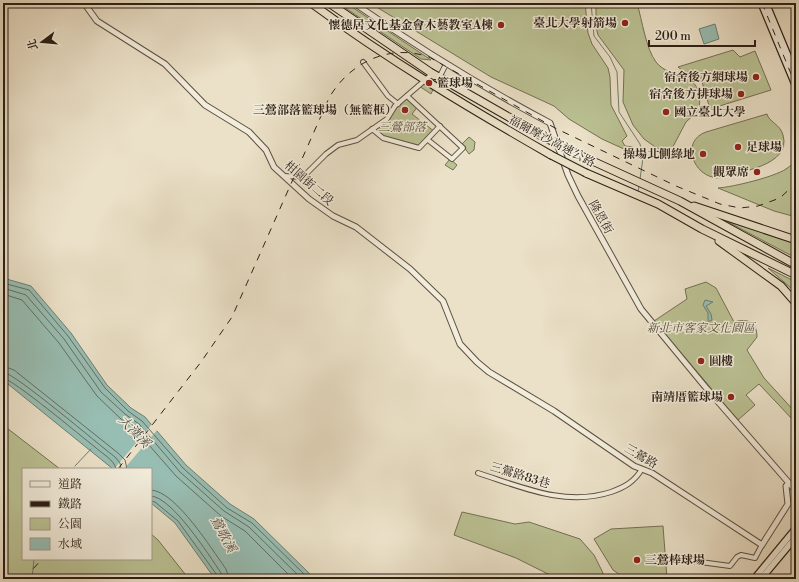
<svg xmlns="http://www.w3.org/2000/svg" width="799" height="582" font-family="'Libre Bodoni','Noto Serif TC',serif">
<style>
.green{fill:#bbc294;stroke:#747054}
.water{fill:#98beb3;stroke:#6d7e73}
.pier{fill:#ebe1c8}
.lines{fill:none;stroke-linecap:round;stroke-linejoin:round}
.shore{stroke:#626e64;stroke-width:1}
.stream{stroke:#6d7e73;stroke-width:1}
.minor-casing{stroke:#5c4f41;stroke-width:6}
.tertiary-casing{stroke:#5c4f41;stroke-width:7}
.secondary-casing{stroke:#2c1e14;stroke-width:8}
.motorway-casing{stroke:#2c1e14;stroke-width:9}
.minor{stroke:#f2ecdb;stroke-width:4}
.tertiary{stroke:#f2ecdb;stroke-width:5}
.secondary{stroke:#f2ecdb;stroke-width:5.5}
.motorway{stroke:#ebe1c8;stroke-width:7}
.rail{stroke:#2c1e14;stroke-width:1;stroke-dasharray:7 7;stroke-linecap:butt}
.motorway-bridge-casing{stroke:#2c1e14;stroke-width:9;stroke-linecap:butt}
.motorway-bridge{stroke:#ebe1c8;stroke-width:7}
.poi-dot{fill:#8f2418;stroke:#f2ecdb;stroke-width:1.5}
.labels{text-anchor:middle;stroke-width:3;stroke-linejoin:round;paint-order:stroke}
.poi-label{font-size:12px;font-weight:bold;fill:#2c1e14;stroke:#f2ecdb;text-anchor:end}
.park-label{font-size:12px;font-style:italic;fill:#574f3a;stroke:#f2ecdb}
.street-label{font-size:12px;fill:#2c1e14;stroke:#f2ecdb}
.water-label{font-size:13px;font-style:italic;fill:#4c4e44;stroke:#f2ecdb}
</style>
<rect width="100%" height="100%" fill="#ebe1c8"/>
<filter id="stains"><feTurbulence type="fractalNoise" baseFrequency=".005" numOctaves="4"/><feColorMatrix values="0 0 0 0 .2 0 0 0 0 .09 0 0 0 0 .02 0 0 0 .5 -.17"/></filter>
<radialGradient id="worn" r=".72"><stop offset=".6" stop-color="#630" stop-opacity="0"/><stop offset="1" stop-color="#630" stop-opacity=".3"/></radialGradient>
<g class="green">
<polygon points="338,3 346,3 431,60 421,59"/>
<polygon points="370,3 475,3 481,6 488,3 585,3 588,33 592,44 608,68 610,77 611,105 627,136 622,141 625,146 633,147 635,154 602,139 569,119 554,106 491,77"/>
<path d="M596,3H637C642,20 646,49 656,62C670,81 705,68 699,110L686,122L668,156L644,139L633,125L623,102L624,70L598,35L596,27Z"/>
<polygon points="733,50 740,57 755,51 771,90 710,109 700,75 691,77 678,67"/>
<polygon points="431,75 438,79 431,94 419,86"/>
<polygon points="407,96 418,106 412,114 435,132 421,147 383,138 372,129 387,119 395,106"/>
<path d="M767,114C769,122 780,124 783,135C792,166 738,172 718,178C693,177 680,141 706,132Z"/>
<polygon points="469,137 475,142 474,150 469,154 462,144"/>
<path d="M796,157V217L774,211L718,188C733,187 774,177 786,169C791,166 794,162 796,157Z"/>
<polygon points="450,159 457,165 453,170 445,165"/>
<polygon points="726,221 796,243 796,258"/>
<polygon points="768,268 796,282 796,293 792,289"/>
<path d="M706,282L716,288L734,322C748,318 757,322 757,337L747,350L764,378L796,413V417L793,420L759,384L746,395L755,405L738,420L654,321L687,299L685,289Z"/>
<polygon points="3,425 60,469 23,469 23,559 151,559 151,534 158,540 189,579 3,579"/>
<polygon points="462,512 515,524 529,522 580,539 594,555 603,573 599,579 558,579 516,558 454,535"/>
<polygon points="663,526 667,579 626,579 613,570 594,539 611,529"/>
</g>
<g class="water">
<polygon points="715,24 719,39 704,44 699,29"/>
<polygon points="3,278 31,286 71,333 107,385 131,408 145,417 186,465 230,504 254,519 315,579 215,579 175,523 151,503 151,469 113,469 3,380"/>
<polygon points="705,300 713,302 706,306 711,314 712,320 708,322 708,313 703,305"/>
</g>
<polygon class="pier" points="153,423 158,429 124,469 114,469"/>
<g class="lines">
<g class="shore">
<polyline points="3,283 29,290 68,336 105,388 128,411 142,421 183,468 227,508 252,523 309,579"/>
<polyline points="3,288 26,295 64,339 101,392 125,414 139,424 180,472 224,511 249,527 302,579"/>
<polyline points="3,294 22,300 59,343 97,396 121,419 135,429 176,476 221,516 245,531 293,579"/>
<polyline points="3,366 14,370 118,453 125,460 127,469"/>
<path d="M3,372C15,373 99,445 115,457L120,463L121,469"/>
<path d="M3,378C13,379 82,437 95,447C101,453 115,460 116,469"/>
<path d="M151,490C176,491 212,550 226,569L229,579"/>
<path d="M151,496C172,497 209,555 221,573L223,579"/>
<polyline points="151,501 155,502 178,521 217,575 218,579"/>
</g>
<g class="stream">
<polyline points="591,3 594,36 610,57 617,72 619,112 640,144 643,158 640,179"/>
<polyline points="638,193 639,186"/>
<polyline points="75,466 91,449"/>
<polyline points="32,579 34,559"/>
</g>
<g class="minor-casing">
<g id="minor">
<polyline points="363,62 388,96 398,104"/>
<polyline points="439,78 446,64"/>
<polyline points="407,96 463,148 452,159 428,140"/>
<polyline points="372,129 383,138 419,148 440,126"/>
<polyline points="284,176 303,177 326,154 338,145 357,140 387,119 395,106 431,75 434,77"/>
<path d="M478,473C522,487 565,507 611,492C625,487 634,482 642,469"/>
<polyline points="693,561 730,566 737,557 741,555 755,558 762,545"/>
</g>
</g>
<g class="tertiary-casing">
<g id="tertiary">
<polyline points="84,3 97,21 165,64 205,105 249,132 266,150 274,167 309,199 333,216 356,227 410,269 443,301 460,344 477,362 489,372 554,411 634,466 652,473 762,545 788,504 786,486 789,483"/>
<path d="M354,3C417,47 482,87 550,123L568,175L578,196L641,309L707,389L796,491"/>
</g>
</g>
<g class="secondary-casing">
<g id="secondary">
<polyline points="761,3 796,87"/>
<polyline points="766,3 796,75"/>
<polyline points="754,579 796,528"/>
<polyline points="761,579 796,537"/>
</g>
</g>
<g class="motorway-casing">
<g id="motorway">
<path d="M311,3C387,59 469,108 551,155"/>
<polyline points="329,3 430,72 542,136"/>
<polyline points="575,153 680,201 796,265"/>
<polyline points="586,173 658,204 702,229 796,275"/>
<polyline points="694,206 796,240"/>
<polyline points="719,241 781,286 796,303"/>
</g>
</g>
<use href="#minor" class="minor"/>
<use href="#tertiary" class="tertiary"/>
<use href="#secondary" class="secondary"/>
<use href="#motorway" class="motorway"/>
<g class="rail">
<polyline points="762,3 796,86"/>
<path d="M118,469L201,362L232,317L329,98C349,63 389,43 429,57L555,128L676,186L720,204L740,208L758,206L780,198L796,183"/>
<polyline points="24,579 42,559"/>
</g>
<g class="motorway-bridge-casing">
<g id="motorway-bridge">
<polyline points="542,136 575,153"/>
<polyline points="551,155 586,173"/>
</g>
</g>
<use href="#motorway-bridge" class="motorway-bridge"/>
</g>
<g class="poi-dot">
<circle cx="625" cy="23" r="4"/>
<circle cx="501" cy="25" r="4"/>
<circle cx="756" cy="77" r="4"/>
<circle cx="429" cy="83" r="4"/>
<circle cx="741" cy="94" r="4"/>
<circle cx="405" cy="110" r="4"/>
<circle cx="666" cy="112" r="4"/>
<circle cx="738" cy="147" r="4"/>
<circle cx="703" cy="154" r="4"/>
<circle cx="757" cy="172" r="4"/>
<circle cx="701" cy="361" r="4"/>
<circle cx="731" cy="397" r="4"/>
<circle cx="637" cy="560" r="4"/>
</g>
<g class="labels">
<g class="poi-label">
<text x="617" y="27">臺北大學射箭場</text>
<text x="493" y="29">懷德居文化基金會木藝教室A棟</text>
<text x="748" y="81">宿舍後方網球場</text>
<text x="437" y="87" text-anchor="start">籃球場</text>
<text x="733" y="98">宿舍後方排球場</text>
<text x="397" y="114">三鶯部落籃球場（無籃框）</text>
<text x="674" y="116" text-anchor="start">國立臺北大學</text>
<text x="746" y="151" text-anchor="start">足球場</text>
<text x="695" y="158">操場北側綠地</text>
<text x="749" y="176">觀眾席</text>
<text x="709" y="365" text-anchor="start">圓樓</text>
<text x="723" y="401">南靖厝籃球場</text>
<text x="645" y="564" text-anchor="start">三鶯棒球場</text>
</g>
<g class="park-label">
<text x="402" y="131">三鶯部落</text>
<text x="701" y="332">新北市客家文化園區</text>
</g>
<g class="street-label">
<text transform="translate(552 141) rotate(28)" y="4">福爾摩沙高速公路</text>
<text transform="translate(309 183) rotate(41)" y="4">柑園街二段</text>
<text transform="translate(601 217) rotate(61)" y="4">隆恩街</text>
<text transform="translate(641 456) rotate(30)" y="4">三鶯路</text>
<text transform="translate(520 475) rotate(17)" y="4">三鶯路83巷</text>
</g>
<g class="water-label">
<text transform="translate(135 431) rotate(46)" y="5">大漢溪</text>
<text transform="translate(224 534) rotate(62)" y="5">鶯歌溪</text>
</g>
</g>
<rect width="799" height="582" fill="none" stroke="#ebe1c8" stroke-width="16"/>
<rect x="4" y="4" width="791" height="574" fill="none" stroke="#2c1e14" stroke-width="2"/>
<rect x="8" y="8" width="783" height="566" fill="none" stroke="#2c1e14"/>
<rect x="22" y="468" width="130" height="92" fill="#f2ecdb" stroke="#a39a8b"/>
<rect x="30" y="481" width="20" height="6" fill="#f2ecdb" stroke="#a39a8b"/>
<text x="58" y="488" font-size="12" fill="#2c1e14">道路</text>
<rect x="30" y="501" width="20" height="6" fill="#2c1e14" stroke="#a39a8b"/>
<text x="58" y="508" font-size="12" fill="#2c1e14">鐵路</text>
<rect x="30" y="518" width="20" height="12" fill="#bbc294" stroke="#a39a8b"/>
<text x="58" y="528" font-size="12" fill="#2c1e14">公園</text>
<rect x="30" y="538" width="20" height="12" fill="#98beb3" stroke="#a39a8b"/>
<text x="58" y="548" font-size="12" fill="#2c1e14">水域</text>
<g transform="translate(42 42) rotate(254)" stroke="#f2ecdb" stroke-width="3" paint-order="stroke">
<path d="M0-3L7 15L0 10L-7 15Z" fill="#2c1e14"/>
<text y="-6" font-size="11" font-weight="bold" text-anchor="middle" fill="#2c1e14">北</text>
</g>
<path d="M649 40v6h106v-6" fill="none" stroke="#2c1e14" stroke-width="2"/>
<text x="655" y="40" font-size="12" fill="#2c1e14" stroke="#f2ecdb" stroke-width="3" paint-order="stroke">200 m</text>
<rect width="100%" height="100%" filter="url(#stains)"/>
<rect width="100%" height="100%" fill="url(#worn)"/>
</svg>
